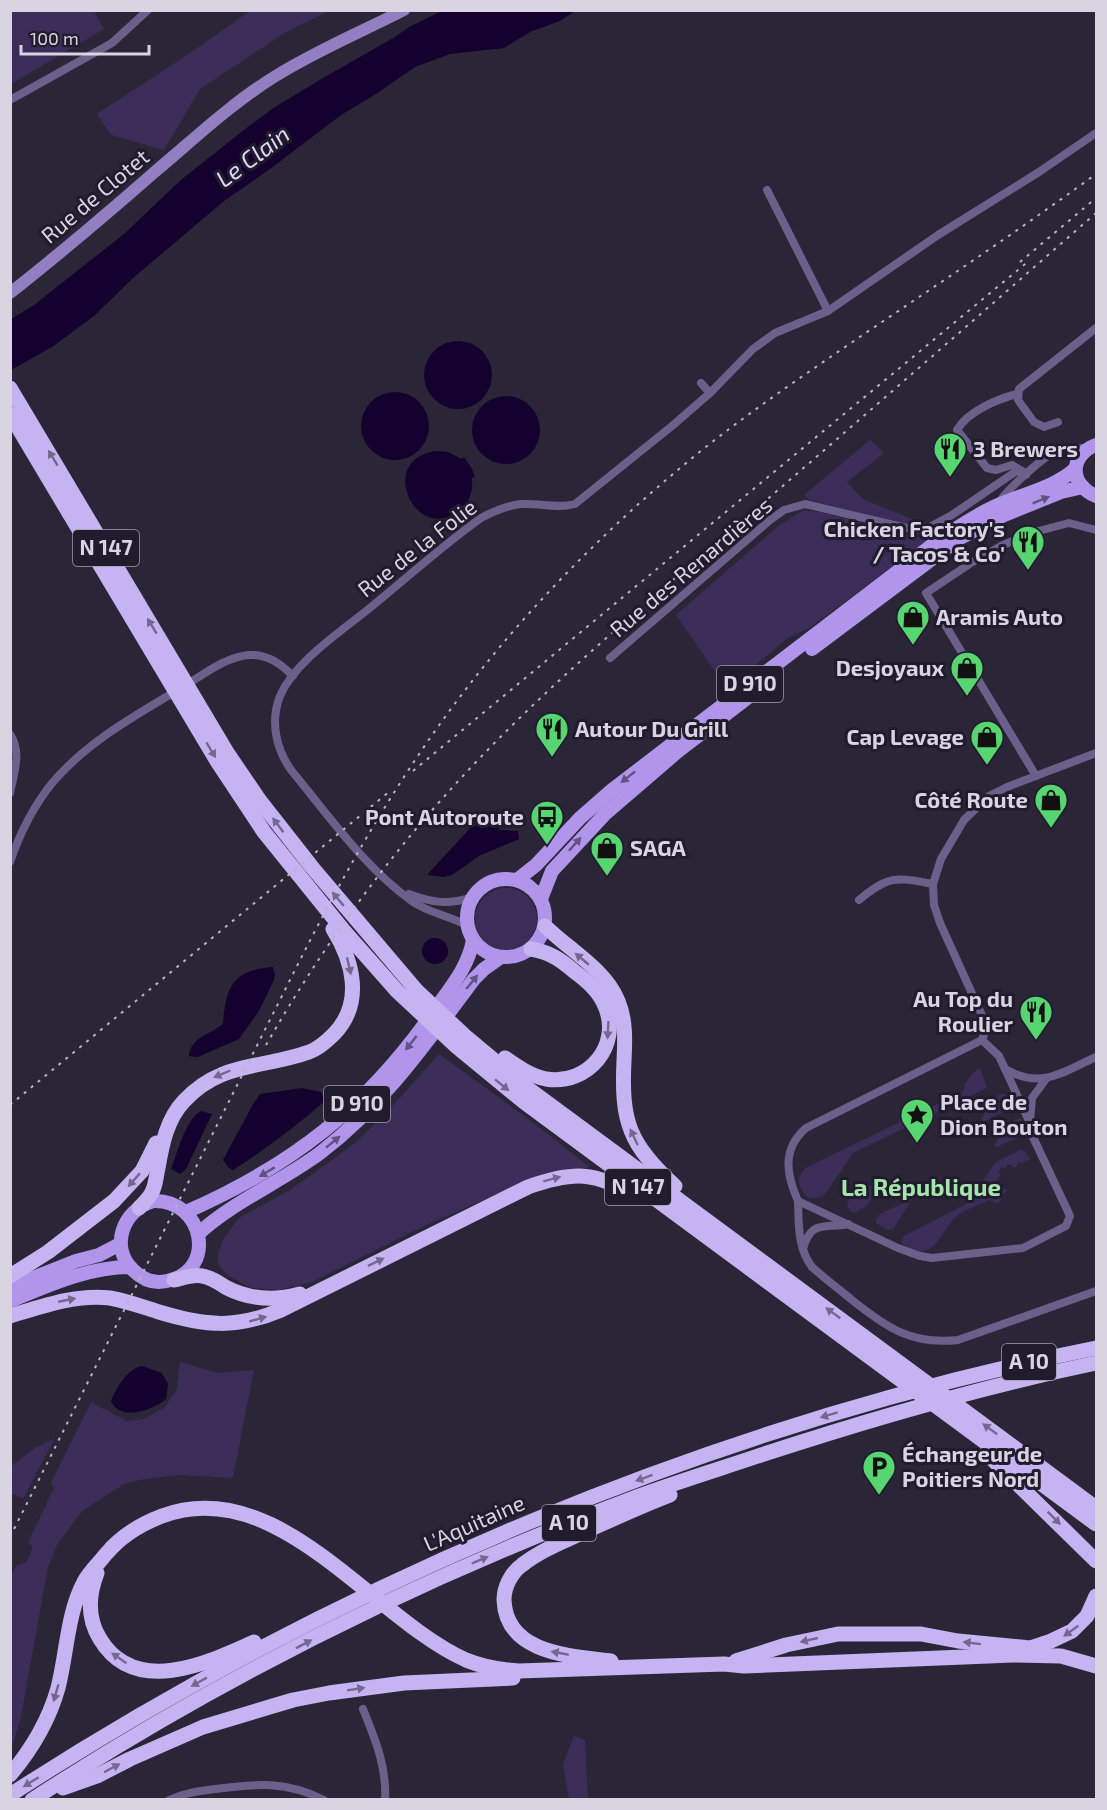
<svg xmlns="http://www.w3.org/2000/svg" width="1107" height="1810" font-family="'Exo 2',sans-serif">
<style>
.green{fill:#3b2d58}
.water{fill:#15012e}
.lines{fill:none;stroke-linecap:round;stroke-linejoin:round}
.street{stroke:#6c608a;stroke-width:8}
.secondary{stroke:#927ec1;stroke-width:12}
.primary{stroke:#b095eb;stroke-width:14}
.highway{stroke:#c6b4f2;stroke-width:15}
.rail{stroke:#b8b4c2;stroke-width:2;stroke-dasharray:3 6;stroke-linecap:butt}
.oneway{fill:#746890}
.oneway2{fill:#615282}
.labels{text-anchor:middle;stroke-width:6;stroke-linejoin:round;paint-order:stroke}
.shield{fill:#211c2d;stroke:#a19dab;stroke-width:1.5}
.shield-label{font-size:21px;font-weight:bold;fill:#d8d4e1}
.street-label{font-size:22px;fill:#d8d4e1;stroke:#211c2d}
.poi-label{font-size:22px;font-weight:bold;fill:#d8d4e1;stroke:#211c2d;text-anchor:start}
.water-label{font-size:24px;font-style:italic;fill:#dfd6f8;stroke:#211c2d}
.neighbourhood-label{font-size:24px;font-weight:bold;fill:#a5e4ac;stroke:#211c2d}
</style>
<rect width="100%" height="100%" fill="#2b2538"/>
<g class="green">
<polygon points="10,11 94,11 104,29 11,84"/>
<polygon points="250,11 329,11 286,32 200,89 164,150 111,135 97,114 187,55"/>
<polygon points="870,440 884,453 847,482 863,499 914,520 920,527 910,527 810,500 804,495"/>
<polygon points="803,510 820,512 930,540 809,628 788,638 727,689 676,615 777,527"/>
<circle cx="506" cy="919" r="31"/>
<polygon points="439,1054 522,1114 590,1167 535,1178 426,1225 312,1282 279,1290 251,1288 229,1276 221,1269 217,1259 222,1241 239,1218 290,1190 354,1144 386,1113"/>
<path d="M980,1068L987,1088L853,1153L825,1194C809,1205 801,1193 798,1179L805,1168L962,1092L965,1088L964,1085L973,1073Z"/>
<polygon points="1000,1094 1011,1096 1014,1104 1007,1110 984,1122 981,1119 994,1098"/>
<polygon points="1020,1118 1025,1123 1026,1129 1020,1136 997,1147 994,1145 1010,1122"/>
<path d="M1020,1150L1026,1152L1030,1160L1025,1161L1022,1164L1019,1162L1015,1168L1009,1164L1005,1169L1002,1167L998,1172L1001,1174L992,1188L998,1193L1003,1188L1007,1190L998,1204L989,1200C979,1205 967,1209 958,1215C938,1232 937,1265 903,1245L901,1241L904,1236L966,1204L996,1162Z"/>
<path d="M884,1180L868,1204L855,1213L850,1211L847,1205C851,1191 872,1186 884,1180Z"/>
<polygon points="912,1199 894,1228 888,1230 876,1223 876,1219 880,1214"/>
<polygon points="180,1362 218,1373 254,1370 233,1478 179,1475 145,1479 124,1484 82,1511 57,1545 48,1567 20,1722 11,1748 11,1577 16,1566 26,1562 33,1548 28,1542 54,1488 51,1483 91,1402 127,1421 144,1419 164,1408 177,1389"/>
<polygon points="55,1438 23,1499 13,1494 11,1498 11,1466 35,1448"/>
<polygon points="574,1736 585,1740 588,1799 569,1799 563,1764"/>
</g>
<g class="water">
<polygon points="444,10 575,11 560,21 530,32 504,48 450,54 415,67 376,94 341,115 270,169 224,201 133,278 94,316 52,347 11,370 11,319 34,305 124,234 182,179 249,126 275,107 323,78 395,37 409,27"/>
<circle cx="458" cy="375" r="34"/>
<circle cx="395" cy="426" r="34"/>
<circle cx="506" cy="430" r="34"/>
<path d="M437,451L448,452L462,459L464,457L472,469L475,477L472,478C473,491 470,503 459,511C414,545 376,457 437,451Z"/>
<polygon points="498,824 499,830 518,831 519,839 479,856 452,875 444,877 427,875 472,826"/>
<circle cx="435" cy="951" r="13"/>
<path d="M273,967L275,974L274,980L259,1011L239,1039L198,1057L189,1056C190,1038 211,1034 223,1024C226,987 232,970 273,967Z"/>
<path d="M302,1088L321,1092L325,1101C296,1126 266,1149 233,1170L228,1167L223,1160L252,1106L260,1094Z"/>
<path d="M201,1111L212,1114L186,1169L180,1174L171,1169C177,1154 186,1118 201,1111Z"/>
<path d="M142,1366L162,1373L168,1384L166,1399C153,1410 120,1422 111,1401C116,1388 127,1369 142,1366Z"/>
</g>
<g class="lines">
<g class="street">
<polyline points="10,100 112,43 148,10"/>
<polyline points="828,311 938,235 1039,172 1096,133"/>
<polyline points="701,383 710,393"/>
<path d="M1017,394C997,399 967,412 957,430L987,468L996,470L1012,465L1022,471"/>
<polyline points="1058,422 1044,427 1034,422 1018,400 1019,389 1096,328"/>
<path d="M998,504C1006,490 1044,456 1058,450C1067,447 1078,448 1087,448"/>
<polyline points="610,658 770,520 784,510 805,504 915,530 926,529 952,515 1015,472 1022,471 1026,475"/>
<path d="M10,734C22,752 14,773 10,793"/>
<polyline points="1036,776 926,593 971,563 1001,546 1031,533 1069,523 1096,530"/>
<path d="M10,862C20,833 34,805 53,782C88,741 138,714 183,687C203,675 225,657 249,655C267,654 280,663 293,676"/>
<path d="M409,894C432,903 449,905 473,897"/>
<path d="M859,900C889,875 896,877 933,884"/>
<path d="M468,926C450,916 429,913 413,902C364,867 329,816 291,770C276,749 270,721 280,696C295,661 342,631 371,607C408,577 443,545 481,518C494,511 507,505 522,504C541,503 557,509 575,504L672,426L710,393L753,349L775,333L828,311L767,190"/>
<path d="M982,1040L999,1056L1030,1123L1033,1137L1070,1216L1066,1226L1023,1248L932,1258L920,1256L898,1248L798,1201C786,1174 782,1149 806,1128Z"/>
<polyline points="982,1040 986,1029 985,1022 940,923 934,905 933,884 941,859 964,820 989,796 1007,787 1096,753"/>
<path d="M1005,1069C1042,1090 1062,1072 1096,1057"/>
<polyline points="1030,1121 1032,1098 1046,1079"/>
<path d="M798,1201C799,1224 797,1247 812,1267C825,1279 839,1289 852,1300C887,1328 912,1345 958,1340L1096,1291"/>
<path d="M803,1249C811,1219 825,1229 848,1224"/>
<path d="M363,1709C375,1739 387,1767 385,1800"/>
<path d="M169,1800C184,1793 199,1791 215,1789C256,1784 285,1780 324,1800"/>
</g>
<path class="secondary" d="M10,293C61,253 109,212 157,170C195,138 232,103 274,77C315,51 361,32 404,10"/>
<g class="primary">
<path d="M1096,445C1069,455 1069,485 1096,496"/>
<polyline points="812,649 960,538 1004,515 1061,492 1083,487"/>
<circle cx="506" cy="918" r="39"/>
<path d="M517,880L536,865L580,818L612,790L940,539C958,527 976,515 996,506C1022,494 1054,488 1075,469"/>
<polyline points="541,899 552,871 605,814 677,752 751,695"/>
<path d="M153,1201C204,1199 218,1271 167,1281C154,1284 142,1279 133,1270C109,1247 123,1210 153,1201Z"/>
<path d="M186,1212C293,1165 367,1107 434,1011C450,988 468,968 473,940"/>
<path d="M198,1234C234,1201 281,1182 320,1153C383,1105 427,1042 474,979L484,969L501,957"/>
<polyline points="10,1287 76,1261 99,1255 120,1244"/>
<path d="M10,1301C49,1285 88,1267 130,1267"/>
</g>
<g class="highway">
<polyline points="10,388 228,754 260,801 311,866 417,991 465,1036 530,1090 1096,1508"/>
<polyline points="10,414 217,761 264,832 344,931 397,991 457,1047 524,1102 1096,1524"/>
<path d="M545,926C569,950 605,969 618,1001C626,1020 625,1041 624,1061C621,1121 629,1145 675,1186"/>
<path d="M505,1058C518,1067 531,1076 546,1079C588,1086 622,1045 605,1006C599,991 587,981 575,972C561,960 550,952 531,949"/>
<path d="M139,1208C143,1204 148,1199 151,1194C156,1186 156,1176 158,1168C162,1144 167,1119 184,1101C221,1061 262,1069 309,1052C318,1049 327,1041 334,1034C364,1003 353,961 333,929"/>
<polyline points="10,1276 48,1252 114,1201 142,1171 156,1143"/>
<path d="M174,1280C183,1278 193,1274 202,1276C211,1277 219,1283 227,1288C251,1300 275,1301 300,1294"/>
<path d="M10,1316C43,1306 76,1294 110,1298C127,1301 143,1307 159,1312C205,1326 236,1329 281,1310L528,1187C573,1171 596,1171 636,1197"/>
<polyline points="986,1453 1096,1561"/>
<path d="M97,1573C88,1596 87,1618 100,1639C135,1697 208,1663 254,1642"/>
<path d="M611,1661C571,1656 506,1654 504,1600C504,1587 511,1573 522,1565C540,1551 562,1542 582,1533C611,1520 641,1506 670,1495"/>
<polyline points="736,1661 786,1645 838,1634 921,1634 958,1641 1030,1648 1051,1641 1072,1631 1087,1616 1096,1596"/>
<path d="M10,1775C32,1749 49,1720 58,1688C67,1653 67,1614 84,1582C89,1572 99,1563 106,1554C121,1536 141,1524 162,1516C278,1473 372,1618 466,1660C483,1667 501,1670 519,1671L724,1664L744,1666L1013,1655L1061,1656L1096,1666"/>
<polyline points="63,1788 97,1776 130,1759 203,1727 293,1700 329,1693 404,1683 513,1678"/>
<path d="M10,1795C338,1583 713,1425 1096,1348"/>
<path d="M32,1800C222,1676 427,1575 639,1496C677,1482 716,1470 755,1457C867,1420 981,1387 1096,1363"/>
</g>
<g class="rail">
<polyline points="1020,262 1096,198"/>
<polyline points="413,771 1030,260"/>
<path d="M266,1045C316,958 374,875 442,799C536,693 648,602 756,509C870,411 983,312 1096,213"/>
<polyline points="10,1105 390,791"/>
<path d="M10,1537L298,964C337,887 379,812 428,741C504,631 598,534 702,450C756,407 813,369 870,330C946,279 1022,228 1096,174"/>
</g>
</g>
<defs><path id="oneway-solid" d="M-6-.8H1V-3.2L6.5 0L1 3.2V.8H-6Z" transform="scale(1.5)"/></defs>
<g class="oneway">
<use href="#oneway-solid" transform="translate(53 458) rotate(-121)"/>
<use href="#oneway-solid" transform="translate(152 626) rotate(-121)"/>
<use href="#oneway-solid" transform="translate(211 750) rotate(59)"/>
<use href="#oneway-solid" transform="translate(278 825) rotate(-127)"/>
<use href="#oneway-solid" transform="translate(338 899) rotate(-130)"/>
<use href="#oneway-solid" transform="translate(582 959) rotate(-140)"/>
<use href="#oneway-solid" transform="translate(349 966) rotate(77)"/>
<use href="#oneway-solid" transform="translate(608 1030) rotate(93)"/>
<use href="#oneway-solid" transform="translate(222 1074) rotate(157)"/>
<use href="#oneway-solid" transform="translate(502 1085) rotate(39)"/>
<use href="#oneway-solid" transform="translate(634 1137) rotate(-115)"/>
<use href="#oneway-solid" transform="translate(552 1179) rotate(-15)"/>
<use href="#oneway-solid" transform="translate(134 1180) rotate(131)"/>
<use href="#oneway-solid" transform="translate(376 1262) rotate(-26)"/>
<use href="#oneway-solid" transform="translate(67 1300) rotate(-11)"/>
<use href="#oneway-solid" transform="translate(833 1313) rotate(-144)"/>
<use href="#oneway-solid" transform="translate(258 1319) rotate(-16)"/>
<use href="#oneway-solid" transform="translate(829 1415) rotate(163)"/>
<use href="#oneway-solid" transform="translate(990 1429) rotate(-144)"/>
<use href="#oneway-solid" transform="translate(644 1478) rotate(160)"/>
<use href="#oneway-solid" transform="translate(1054 1518) rotate(45)"/>
<use href="#oneway-solid" transform="translate(480 1560) rotate(-23)"/>
<use href="#oneway-solid" transform="translate(1071 1631) rotate(144)"/>
<use href="#oneway-solid" transform="translate(809 1640) rotate(167)"/>
<use href="#oneway-solid" transform="translate(972 1643) rotate(-173)"/>
<use href="#oneway-solid" transform="translate(304 1644) rotate(-27)"/>
<use href="#oneway-solid" transform="translate(560 1653) rotate(-169)"/>
<use href="#oneway-solid" transform="translate(119 1658) rotate(-145)"/>
<use href="#oneway-solid" transform="translate(199 1682) rotate(151)"/>
<use href="#oneway-solid" transform="translate(356 1689) rotate(-9)"/>
<use href="#oneway-solid" transform="translate(56 1693) rotate(106)"/>
<use href="#oneway-solid" transform="translate(112 1768) rotate(-28)"/>
<use href="#oneway-solid" transform="translate(31 1782) rotate(148)"/>
</g>
<g class="oneway2">
<use href="#oneway-solid" transform="translate(1041 500) rotate(-22)"/>
<use href="#oneway-solid" transform="translate(628 777) rotate(142)"/>
<use href="#oneway-solid" transform="translate(575 844) rotate(-48)"/>
<use href="#oneway-solid" transform="translate(472 982) rotate(-51)"/>
<use href="#oneway-solid" transform="translate(411 1043) rotate(128)"/>
<use href="#oneway-solid" transform="translate(333 1142) rotate(-39)"/>
<use href="#oneway-solid" transform="translate(267 1172) rotate(149)"/>
</g>
<defs>
<g id="restaurant-pin" transform="scale(1.725)"><path d="M0 17L-7.5 6A9.5 9.5 0 1 1 7.5 6Z" fill="#57d570" stroke="#211c2d"/><path d="M-5-6h1v4h1v-4h1v4h1v-4h1v5L-1.5 .5V6h-2V.5L-5-1ZM5-6V6H3V1.5H1.5Q1.5-4 5-6Z" fill="#111"/></g>
<g id="shop-pin" transform="scale(1.725)"><path d="M0 17L-7.5 6A9.5 9.5 0 1 1 7.5 6Z" fill="#57d570" stroke="#211c2d"/><path d="M-5-2.5h2.3a2.7 3.5 0 0 1 5.4 0H5L5.5 6h-11ZM-1.5-2.5h3a1.5 2.3 0 0 0-3 0Z" fill="#111"/></g>
<g id="bus-pin" transform="scale(1.725)"><path d="M0 17L-7.5 6A9.5 9.5 0 1 1 7.5 6Z" fill="#57d570" stroke="#211c2d"/><path d="M-5-6H5V4H4V6H2V4H-2V6H-4V4H-5ZM-3.5-4V0h7V-4ZM-3.5 1.2v1.5H-2V1.2ZM2 1.2v1.5H3.5V1.2Z" fill="#111"/></g>
<g id="sight-pin" transform="scale(1.725)"><path d="M0 17L-7.5 6A9.5 9.5 0 1 1 7.5 6Z" fill="#57d570" stroke="#211c2d"/><path d="M0-6L1.8-2.2L6-1.7L2.9 1.2L3.7 5.4L0 3.3L-3.7 5.4L-2.9 1.2L-6-1.7L-1.8-2.2Z" fill="#111"/></g>
<g id="parking-pin" transform="scale(1.725)"><path d="M0 17L-7.5 6A9.5 9.5 0 1 1 7.5 6Z" fill="#57d570" stroke="#211c2d"/><path d="M-3.5-5.5H1a3.5 3.5 0 0 1 0 7H-1V5.5H-3.5ZM-1-3.4V-.6H.8a1.4 1.4 0 0 0 0-2.8Z" fill="#111"/></g>
</defs>
<g fill-rule="evenodd">
<use href="#restaurant-pin" x="950" y="449"/>
<use href="#restaurant-pin" x="1028" y="542"/>
<use href="#shop-pin" x="913" y="617"/>
<use href="#shop-pin" x="967" y="668"/>
<use href="#restaurant-pin" x="552" y="729"/>
<use href="#shop-pin" x="987" y="737"/>
<use href="#shop-pin" x="1051" y="800"/>
<use href="#bus-pin" x="547" y="817"/>
<use href="#shop-pin" x="607" y="848"/>
<use href="#restaurant-pin" x="1036" y="1012"/>
<use href="#sight-pin" x="917" y="1115"/>
<use href="#parking-pin" x="879" y="1467"/>
</g>
<g class="labels">
<g class="shield">
<rect x="73" y="530" width="66" height="36" rx="4.5"/>
<rect x="717" y="666" width="66" height="36" rx="4.5"/>
<rect x="324" y="1086" width="66" height="36" rx="4.5"/>
<rect x="605" y="1169" width="66" height="36" rx="4.5"/>
<rect x="1002" y="1344" width="54" height="36" rx="4.5"/>
<rect x="542" y="1505" width="54" height="36" rx="4.5"/>
</g>
<g class="shield-label">
<text x="106" y="555">N 147</text>
<text x="750" y="691">D 910</text>
<text x="357" y="1111">D 910</text>
<text x="638" y="1194">N 147</text>
<text x="1029" y="1369">A 10</text>
<text x="569" y="1530">A 10</text>
</g>
<g class="street-label">
<text transform="translate(95 196) rotate(-40)" y="8">Rue de Clotet</text>
<text transform="translate(417 548) rotate(-38)" y="8">Rue de la Folie</text>
<text transform="translate(691 567) rotate(-40)" y="8">Rue des Renardières</text>
<text transform="translate(474 1523) rotate(-24)" y="8">L'Aquitaine</text>
</g>
<g class="poi-label">
<text x="973" y="457">3 Brewers</text>
<text x="1005" y="537" text-anchor="end">Chicken Factory's<tspan x="1005" dy="25">/ Tacos &amp; Co'</tspan></text>
<text x="936" y="625">Aramis Auto</text>
<text x="944" y="676" text-anchor="end">Desjoyaux</text>
<text x="575" y="737">Autour Du Grill</text>
<text x="964" y="745" text-anchor="end">Cap Levage</text>
<text x="1028" y="808" text-anchor="end">Côté Route</text>
<text x="524" y="825" text-anchor="end">Pont Autoroute</text>
<text x="630" y="856">SAGA</text>
<text x="1013" y="1007" text-anchor="end">Au Top du<tspan x="1013" dy="25">Roulier</tspan></text>
<text x="940" y="1110">Place de<tspan x="940" dy="25">Dion Bouton</tspan></text>
<text x="902" y="1462">Échangeur de<tspan x="902" dy="25">Poitiers Nord</tspan></text>
</g>
<g class="water-label">
<text transform="translate(253 157) rotate(-37)" y="8">Le Clain</text>
</g>
<g class="neighbourhood-label">
<text x="921" y="1196">La République</text>
</g>
</g>
<rect width="1107" height="1810" fill="none" stroke="#d8d4e1" stroke-width="24"/>
<path d="M21 45v9h128v-9" fill="none" stroke="#d8d4e1" stroke-width="3"/>
<text x="30" y="45" font-size="18" fill="#d8d4e1" stroke="#211c2d" stroke-width="4.5" paint-order="stroke">100 m</text>
</svg>
